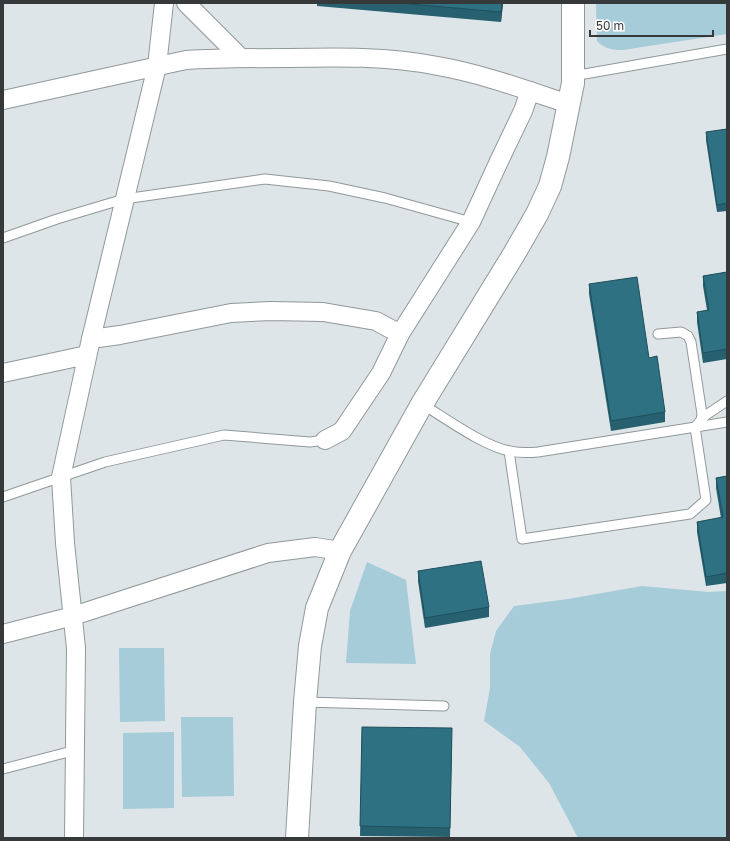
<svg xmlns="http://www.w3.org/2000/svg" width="730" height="841" font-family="'Golos Text',sans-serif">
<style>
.green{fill:#a5ccd8}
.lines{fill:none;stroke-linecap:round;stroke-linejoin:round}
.service-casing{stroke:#91989a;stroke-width:11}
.minor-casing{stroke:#91989a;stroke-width:20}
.tertiary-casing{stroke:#91989a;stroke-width:24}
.service{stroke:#fff;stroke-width:9}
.minor{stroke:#fff;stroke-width:18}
.tertiary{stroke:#fff;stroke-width:22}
.wall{fill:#276170}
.shaded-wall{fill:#204f5b}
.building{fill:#2d7182;stroke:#204f5b}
</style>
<rect width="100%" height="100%" fill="#dee5e8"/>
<g class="green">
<path d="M596,3H727V34L623,50C612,50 605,49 597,41Z"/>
<polygon points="367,562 406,580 416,664 346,663 350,611"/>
<polygon points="642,586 709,592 727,591 727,838 578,838 549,783 520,747 484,721 490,688 490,654 496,631 514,606 568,599"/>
<polygon points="119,648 164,648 165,721 120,722"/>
<polygon points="181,717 233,717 234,796 182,797"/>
<polygon points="174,732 174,808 123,809 123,733"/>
</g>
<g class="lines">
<g class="service-casing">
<g id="service">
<polyline points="573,76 727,49"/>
<polyline points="3,238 57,219 124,199 265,179 329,186 385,198 471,222"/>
<path d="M422,404C445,418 485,447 510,451C519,453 528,453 538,452L727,422"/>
<polyline points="701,420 706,415 727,401"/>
<polyline points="509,451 522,539 690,514 706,500 695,427 701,420 702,414 691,342 688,336 681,332 658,334"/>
<polyline points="3,497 105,462 224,435 310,442 325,440"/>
<polyline points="305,702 444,706"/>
<polyline points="3,769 76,750"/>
</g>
</g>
<g class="minor-casing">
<g id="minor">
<polyline points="186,3 241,58"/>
<path d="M3,100L186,60C220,58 253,58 287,58C337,57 388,56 438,66C483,74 526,90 569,104"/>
<polyline points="91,339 120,335 231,313 271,311 323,312 376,321 400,334"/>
<polyline points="3,373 87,355"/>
<polyline points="325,440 342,431 381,373 400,334 471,222 501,157 523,111 530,91"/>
<polyline points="3,634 73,616 268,553 315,547 340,551"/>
<polyline points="74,838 76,648 65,543 61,477 91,339 157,66 164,3"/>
</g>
</g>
<g class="tertiary-casing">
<polyline id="tertiary" points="297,838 305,702 310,646 317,608 340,551 422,404 514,254 537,214 550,186 558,157 573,83 573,3"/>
</g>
<use href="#service" class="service"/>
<use href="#minor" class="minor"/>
<use href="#tertiary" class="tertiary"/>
</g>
<g class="wall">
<polygon points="317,3 503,3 501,22 317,6"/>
<polygon points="727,129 727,211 717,212 706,140 706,132"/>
<polygon points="727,272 727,359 703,363 697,322 697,312 707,310 703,286 703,276"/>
<polygon points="589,284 649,358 665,412 665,422 611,431 589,294"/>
<polygon points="727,476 727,583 706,586 697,532 697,522 721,518 716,488 716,478"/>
<polygon points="418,571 489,607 489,617 425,628 418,581"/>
<polygon points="362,727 452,738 450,837 360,836"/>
</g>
<polygon class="shaded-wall" points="502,3 503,3 501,22 501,12"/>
<g class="building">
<polygon points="398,3 502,3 501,12"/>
<polygon points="727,129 727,203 717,205 706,132"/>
<polygon points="727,272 727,349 703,353 697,312 709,310 703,276"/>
<polygon points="637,277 649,358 657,356 665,412 611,421 589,284"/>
<polygon points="727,476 727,573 706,577 697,522 723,517 716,478"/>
<polygon points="481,561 489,607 425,618 418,571"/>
<polygon points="362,727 452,728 450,828 360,826"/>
</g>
<rect width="730" height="841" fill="none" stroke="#363939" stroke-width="8"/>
<path d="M590 30v6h123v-6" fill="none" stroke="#363939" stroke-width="2"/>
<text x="596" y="30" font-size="12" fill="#363939" stroke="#ffffff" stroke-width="3" paint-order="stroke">50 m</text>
</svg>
